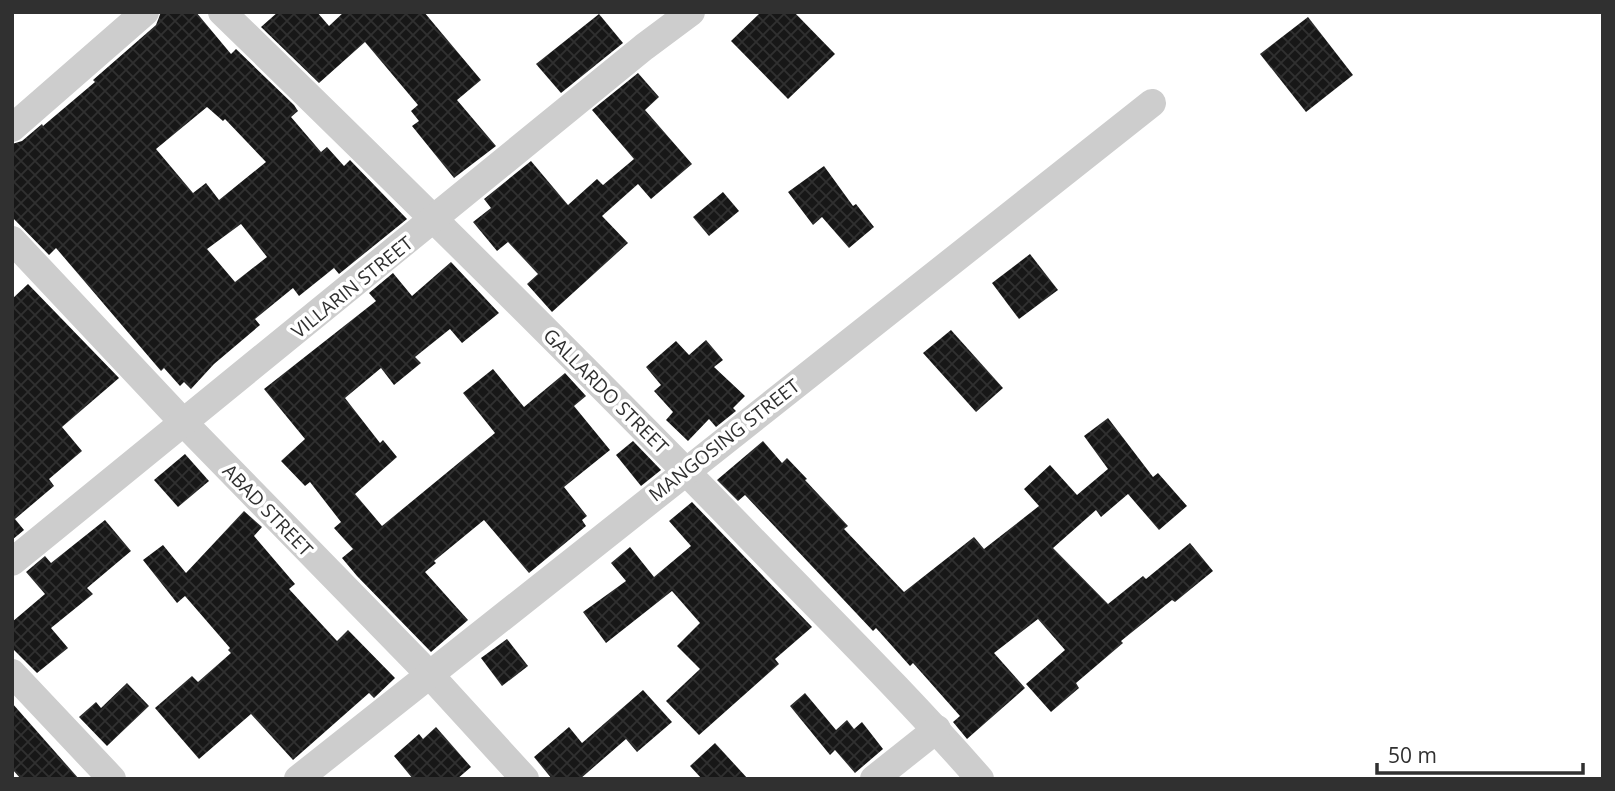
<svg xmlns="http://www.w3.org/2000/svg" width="1615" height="791" font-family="'Open Sans',sans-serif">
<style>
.building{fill:url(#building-cross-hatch);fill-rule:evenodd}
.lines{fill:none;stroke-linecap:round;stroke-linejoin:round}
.minor{stroke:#cdcdcd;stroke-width:28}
.labels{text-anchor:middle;stroke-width:7;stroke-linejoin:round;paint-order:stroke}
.street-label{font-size:19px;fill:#303030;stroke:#fff}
</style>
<defs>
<pattern id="building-cross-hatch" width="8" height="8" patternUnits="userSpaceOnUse" patternTransform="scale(1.75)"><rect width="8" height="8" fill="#171717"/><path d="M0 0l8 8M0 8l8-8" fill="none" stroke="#303030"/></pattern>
</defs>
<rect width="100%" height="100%" fill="#fff"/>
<g class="building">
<path d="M161,12H196L231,54L236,49L294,105L298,111L291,117L321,152L327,147L344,166L350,160L407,219L339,274L334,268L299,296L293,288L255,319L260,325L214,364L191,389L184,382L180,386L164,368L161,371L56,248L49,255L12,217V144L22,141L42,124L43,126L95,82L93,80L156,25ZM207,107L223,121L225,119L266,162L219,200L206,183L193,193L156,149ZM241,224L267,257L235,282L207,249Z"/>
<polygon points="278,12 317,12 329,26 344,12 424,12 481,80 457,100 496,146 454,178 412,126 419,121 411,111 418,105 365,42 319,83 261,27"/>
<polygon points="761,12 794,12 835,54 788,99 731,41"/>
<polygon points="599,14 623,43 561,93 536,64"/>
<polygon points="1308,17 1353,75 1306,112 1260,54"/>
<polygon points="638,73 659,97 645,110 692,164 651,199 638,184 602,216 628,243 552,312 527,284 538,274 508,242 497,251 473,222 491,208 484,199 531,161 568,205 597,179 603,185 634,159 592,110"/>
<polygon points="824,166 853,206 856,204 874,227 849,248 822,217 813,225 788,192"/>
<polygon points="723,192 739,211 709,236 693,217"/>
<polygon points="1030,254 1058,290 1019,319 992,283"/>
<polygon points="451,262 499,313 462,343 450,329 415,357 421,363 394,385 381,368 345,398 380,443 383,440 397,457 355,494 382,526 495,433 463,393 493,369 524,407 565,373 586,396 574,406 610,450 564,487 587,516 582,520 586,526 529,573 484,520 434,561 436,563 425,572 468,620 431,652 357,576 342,558 353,549 334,528 341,522 310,482 305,486 281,461 305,439 264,389 376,301 369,293 393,273 412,296"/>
<polygon points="28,284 119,378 62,427 82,451 49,479 54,486 15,519 24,530 12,540 12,299"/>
<polygon points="951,330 1003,388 976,412 923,353"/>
<polygon points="706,340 723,360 714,367 745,396 733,408 736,411 716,427 709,419 688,441 666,420 673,412 654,391 661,385 646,367 676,341 689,355"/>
<polygon points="1108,418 1153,477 1158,473 1187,506 1159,530 1128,494 1101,517 1096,510 1053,548 1108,604 1143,576 1146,579 1190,543 1213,571 1175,602 1172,600 1121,641 1123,643 1076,683 1079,688 1051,712 1026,684 1065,650 1038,619 994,653 1025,688 967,739 953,722 960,716 913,663 910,666 876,628 873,631 745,495 738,501 717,480 763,441 782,463 787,458 807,479 805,480 848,526 844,529 904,592 974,537 984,549 1039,506 1024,489 1050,465 1077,495 1108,469 1084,436"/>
<polygon points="633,441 661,470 641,486 616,455"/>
<polygon points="185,454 209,481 178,507 154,480"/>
<polygon points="692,502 812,627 775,659 779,664 699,735 666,701 700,669 677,646 700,623 672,591 606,643 583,612 626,581 611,563 630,547 654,577 691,546 669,521"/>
<polygon points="244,511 262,527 254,536 295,584 289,589 337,641 348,630 395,678 374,698 369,693 293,760 251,714 199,759 155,708 192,676 198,682 231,653 228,650 230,648 185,596 177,603 143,560 163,545 186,573"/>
<polygon points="105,520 131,551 87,588 93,594 51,628 68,648 37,673 12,648 12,622 45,594 26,572 45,556 51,563"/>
<polygon points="507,639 528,666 502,686 481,658"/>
<polygon points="127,683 149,706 107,746 79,717 96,702 101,708"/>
<polygon points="643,690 672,722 637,752 626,739 580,779 552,779 534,757 569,727 582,743"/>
<polygon points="805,693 836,730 847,720 854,729 862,722 883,749 855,773 835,750 830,755 790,706"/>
<polygon points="12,703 79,779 21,779 12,769"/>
<polygon points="436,727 471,767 457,779 413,779 394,756 419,734 423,739"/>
<polygon points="715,743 748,779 702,779 690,766"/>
</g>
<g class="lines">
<g class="minor">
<path d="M222,12C397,182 571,353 741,528C821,611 904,692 980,779"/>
<polyline points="12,128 145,12"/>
<polyline points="12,240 184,423 429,674 525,779"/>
<polyline points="12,562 644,47 691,12"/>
<polyline points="12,673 112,779"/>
<polyline points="298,779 1152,103"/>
<polyline points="874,779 937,729"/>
</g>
</g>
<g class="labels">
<g class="street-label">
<text transform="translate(352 287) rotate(-39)" y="7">VILLARIN STREET</text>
<text transform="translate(606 391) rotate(45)" y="7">GALLARDO STREET</text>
<text transform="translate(724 440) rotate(-38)" y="7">MANGOSING STREET</text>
<text transform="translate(268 510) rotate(46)" y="7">ABAD STREET</text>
</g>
</g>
<rect width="1615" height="791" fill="none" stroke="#303030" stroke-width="28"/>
<path d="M1377 763v10h206v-10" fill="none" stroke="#303030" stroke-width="3.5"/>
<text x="1388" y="763" font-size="21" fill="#303030" stroke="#ffffff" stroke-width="5" paint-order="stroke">50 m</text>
</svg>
